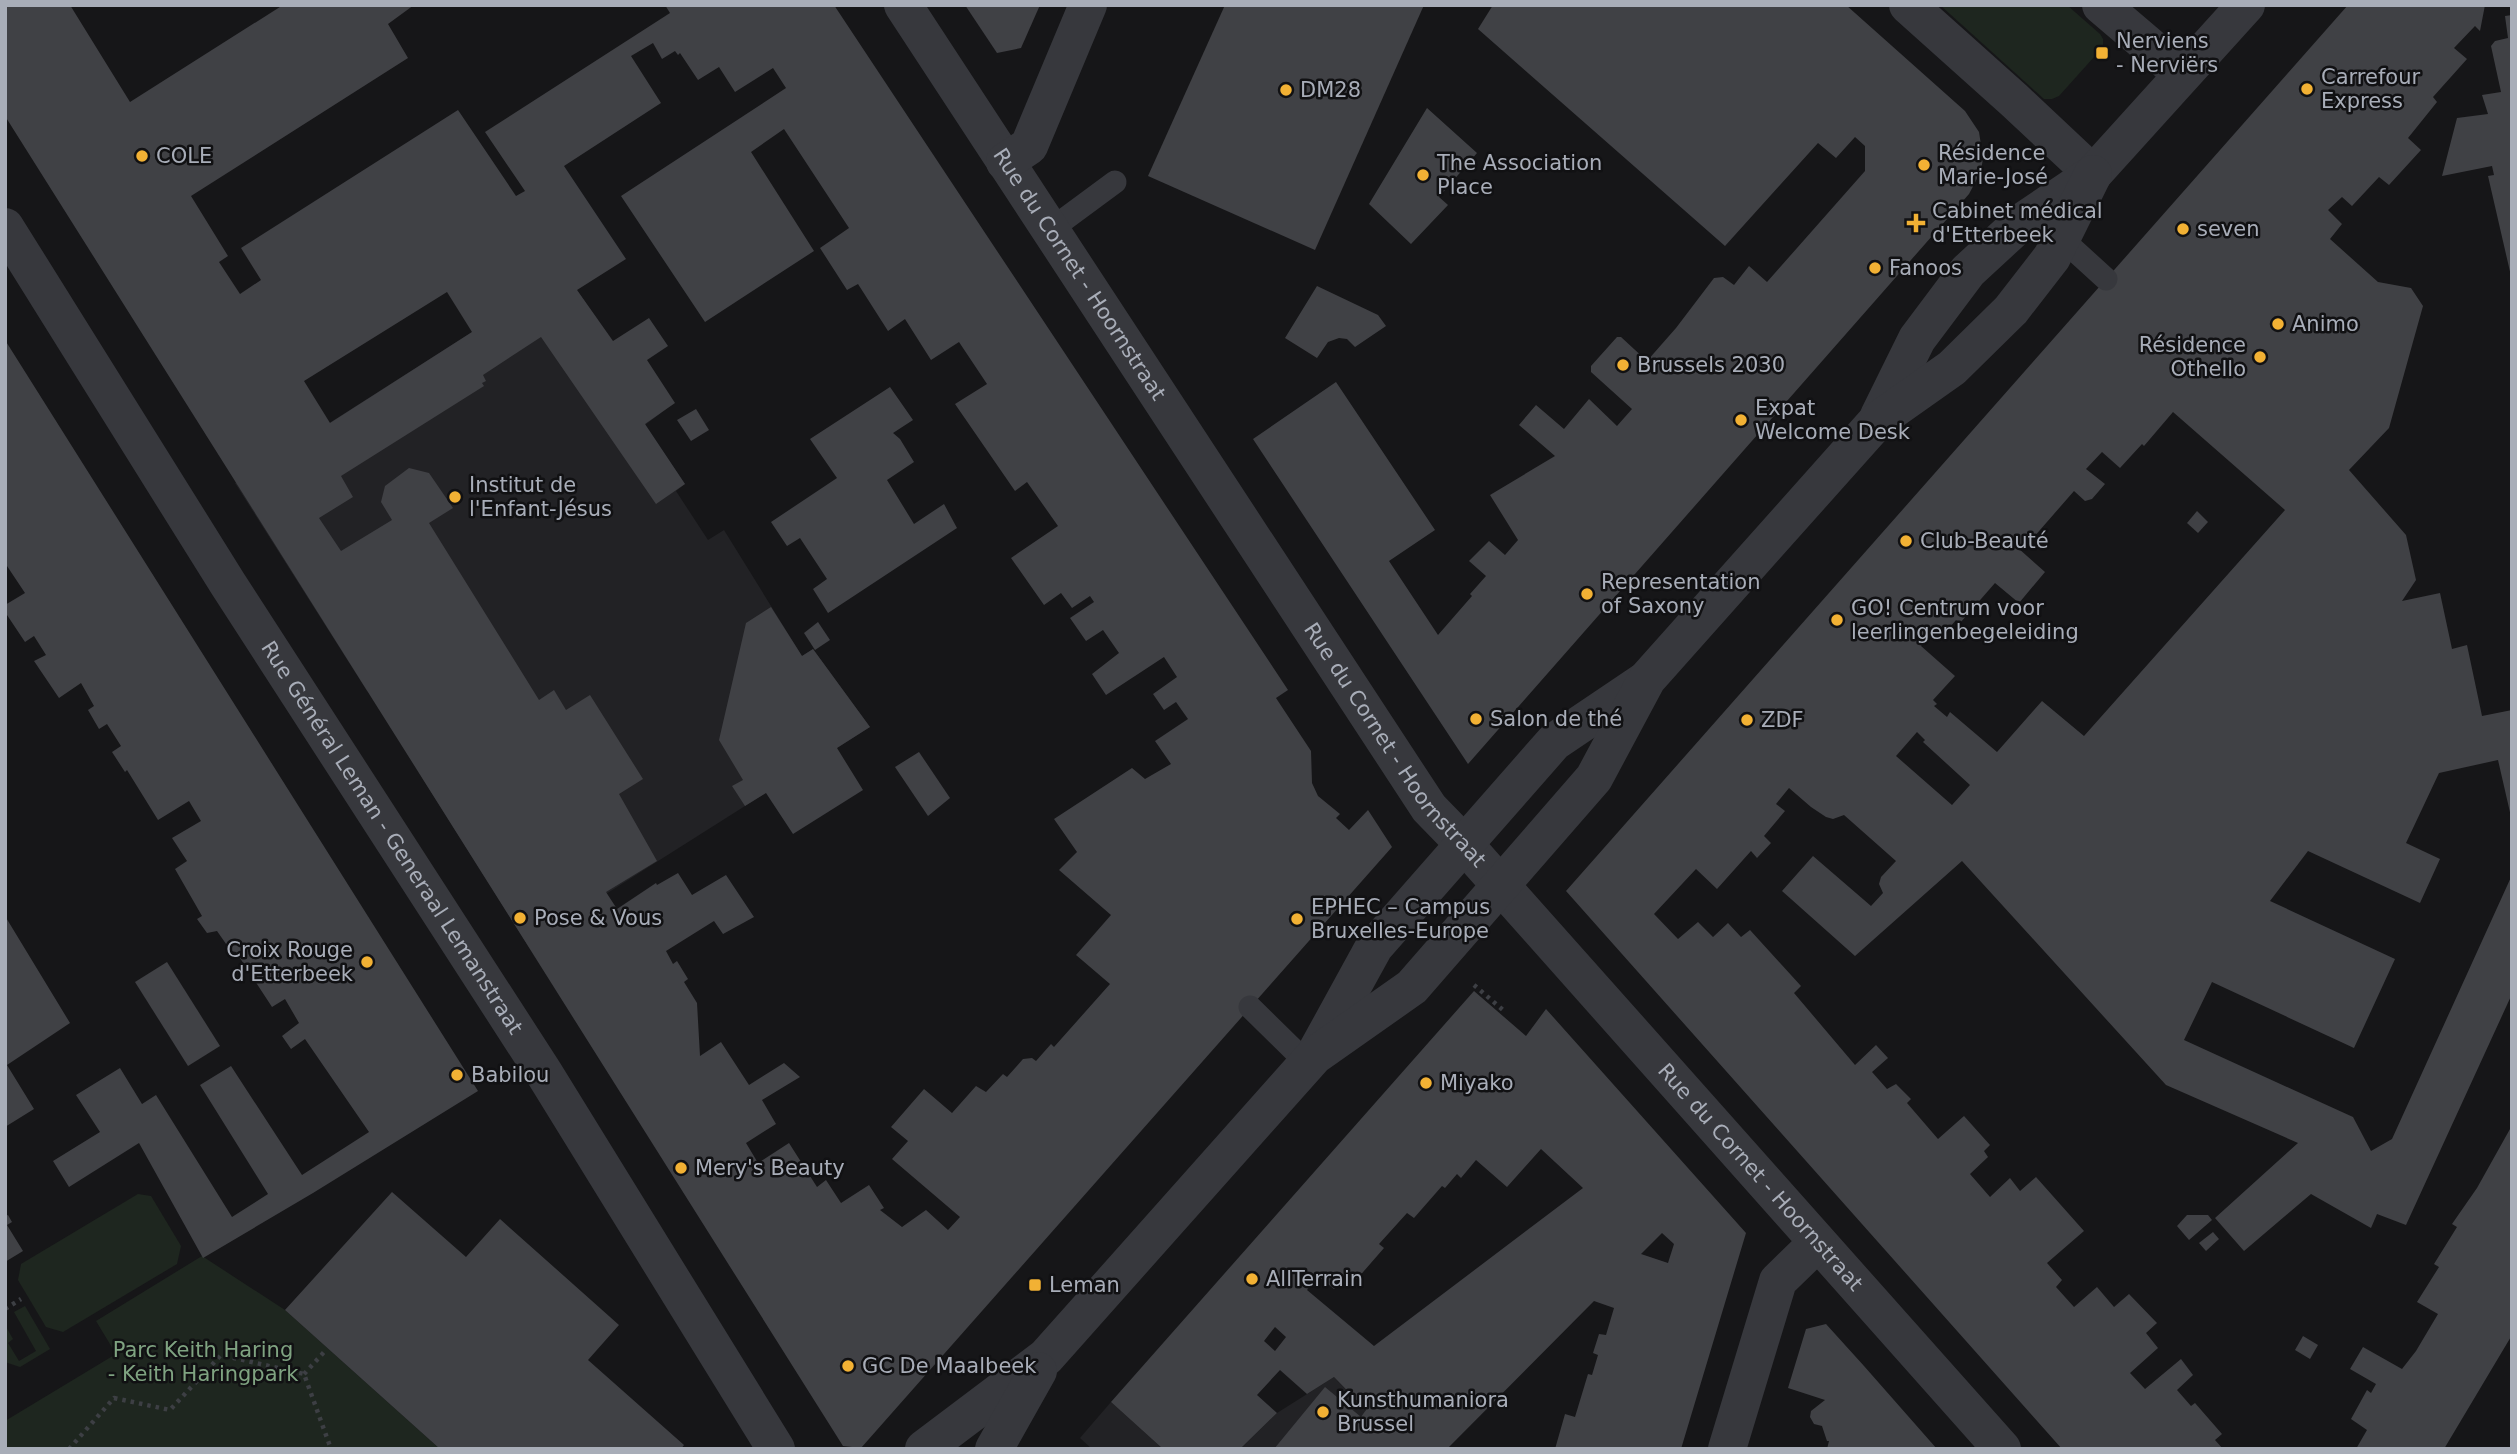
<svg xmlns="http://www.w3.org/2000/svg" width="2517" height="1454" font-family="'DejaVu Sans',sans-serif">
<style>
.built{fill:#222225}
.green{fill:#1e261f}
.building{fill:#404145;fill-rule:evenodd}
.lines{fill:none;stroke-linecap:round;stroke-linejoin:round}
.path{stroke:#3d3f44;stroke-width:4.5;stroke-dasharray:3.5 5;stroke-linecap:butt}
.service{stroke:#37383d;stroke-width:23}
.minor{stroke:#37383d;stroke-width:38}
.tertiary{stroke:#37383d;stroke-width:38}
.poi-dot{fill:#f2b134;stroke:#111113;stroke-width:2.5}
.labels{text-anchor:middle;stroke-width:5;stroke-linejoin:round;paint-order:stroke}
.poi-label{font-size:21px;fill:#a8adb8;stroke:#111113;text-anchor:start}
.street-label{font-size:21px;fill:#a8adb8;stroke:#111113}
.park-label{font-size:21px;fill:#7fa381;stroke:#111113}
</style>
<rect width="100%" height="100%" fill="#161618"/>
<g class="built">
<polygon points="577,290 661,413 645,425 685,484 676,491 708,540 724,530 802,656 813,649 870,727 527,944 421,776 485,614 367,691 235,483 472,332"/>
<polygon points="1334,1377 1402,1449 1240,1449 1277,1413"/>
<polygon points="1111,1402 1163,1449 1092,1449 1080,1438"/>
</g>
<g class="green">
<polygon points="1940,5 2067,5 2100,34 2103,39 2103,47 2059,96 2052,99 2044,99"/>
<polygon points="138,1194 151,1196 181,1246 177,1264 63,1332 46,1327 18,1280 21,1264"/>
<polygon points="202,1256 285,1310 440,1449 5,1449 5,1421 116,1354 96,1321"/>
<polygon points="25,1306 50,1349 20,1367 5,1362 5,1325 13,1339 8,1343 19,1361 36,1351 14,1312"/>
</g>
<g class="building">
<path d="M5,5H70L130,102L283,5H414L388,24L408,58L191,196L228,256L219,262L240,294L261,280L241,248L458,110L516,196L525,191L485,132L670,13L665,5H834L1288,690L1276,698L1311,751L1312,783L1318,796L1340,814L1336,818L1349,830L1368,810L1392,847L861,1448L843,1446L5,116ZM653,43L662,59L675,51L678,55L680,53L698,80L719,67L735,92L773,68L786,88L621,196L705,322L814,251L751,152L784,129L849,228L820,248L847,290L858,284L888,331L905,319L931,360L959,342L987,384L955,404L1015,491L1027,482L1058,526L1011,558L1044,605L1061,593L1072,608L1090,596L1094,602L1070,618L1086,641L1103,630L1119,653L1092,674L1106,695L1164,657L1177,677L1153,694L1164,710L1176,702L1188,719L1155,741L1171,764L1145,779L1132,768L1054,819L1077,852L1059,870L1111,915L1076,955L1110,984L1054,1047L1051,1044L1036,1061L1032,1058L1023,1059L1007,1077L1003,1074L986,1092L976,1086L952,1113L924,1089L891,1127L908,1141L892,1159L960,1217L948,1230L926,1210L902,1227L880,1210L884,1208L869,1185L841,1203L826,1180L817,1187L789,1143L758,1163L746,1143L776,1124L762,1100L800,1077L784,1063L749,1085L721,1042L700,1056L697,1003L684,982L688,979L677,961L673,964L666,951L714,921L723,934L754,917L726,875L692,895L678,873L657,885L656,883L617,909L606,892L657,861L619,794L643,779L590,695L566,710L554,690L539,700L429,523L453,508L429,473L409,468L385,486L381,502L392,520L341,551L319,518L353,497L341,476L484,386L482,383L486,381L483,375L541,337L656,504L685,484L645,424L675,403L647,360L668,346L649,318L613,341L577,290L626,259L564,166L661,103L631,56ZM447,292L472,332L330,423L304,381Z"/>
<polygon points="965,5 1040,5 1021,48 997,53"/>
<polygon points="1225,5 1424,5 1315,250 1148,176"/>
<polygon points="1493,5 1846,5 1965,111 1979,132 1983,158 1981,171 1969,194 1468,764 1253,439 1336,382 1435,530 1389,561 1438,635 1472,596 1470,594 1486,576 1469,561 1489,541 1505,555 1518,540 1490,495 1555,456 1519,425 1536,405 1564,429 1589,399 1617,426 1632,409 1591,372 1591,366 1617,337 1621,337 1647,361 1676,328 1714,278 1723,277 1734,285 1749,266 1767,282 1865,171 1865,146 1855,137 1836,158 1818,143 1725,246 1478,29"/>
<path d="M2348,5H2485L2480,31L2475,26L2454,48L2467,59L2433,97L2437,102L2408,138L2421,150L2389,185L2379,177L2352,206L2342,197L2328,210L2342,224L2330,239L2378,282L2411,288L2423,306L2389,428L2349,470L2406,535L2416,580L2402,601L2440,593L2452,649L2467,645L2482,716L2512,710V821L2498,760L2439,773L2406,843L2440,859L2420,903L2308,851L2270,901L2395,959L2354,1048L2212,982L2184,1040L2353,1117L2371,1151L2392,1139L2512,875V994L2406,1225L2377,1214L2371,1228L2311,1194L2244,1251L2215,1218L2298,1143L2166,1085L1962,861L1855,956L1782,891L1813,856L1871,906L1883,893L1879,884L1881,877L1896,861L1844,815L1833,819L1826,817L1811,807L1789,788L1776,804L1785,811L1764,836L1771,843L1757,858L1751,851L1717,889L1696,869L1654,914L1678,939L1698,922L1713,937L1728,923L1741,937L1750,930L1801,986L1794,993L1855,1065L1876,1045L1888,1058L1872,1072L1887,1089L1896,1084L1911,1099L1907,1103L1938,1139L1964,1116L1990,1145L1984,1151L1988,1157L1970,1174L1990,1197L2010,1178L2020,1191L2036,1177L2084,1231L2047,1263L2062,1280L2056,1287L2074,1307L2097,1287L2114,1307L2129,1294L2157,1323L2146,1333L2158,1348L2130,1373L2145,1389L2181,1359L2193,1375L2177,1390L2191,1406L2195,1403L2222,1434L2215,1440L2223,1449H2062L1566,891ZM2173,412L2285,510L2084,736L2042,701L1997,752L1950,712L1947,717L1934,706L1937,704L1933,700L1955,676L1921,646L1937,628L1944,634L1956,620L1960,623L1995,583L2019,603L2045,572L2018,548L2030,535L2033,538L2074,491L2085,501L2092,499L2105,484L2086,469L2102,452L2120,468L2142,444L2144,446ZM1917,732L1925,740L1923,742L1970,785L1952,805L1896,756Z"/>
<polygon points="2512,15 2512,276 2511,276 2488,176 2494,175 2492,166 2442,176 2457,118 2488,114 2482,95 2501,92 2491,46 2495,41 2508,38 2505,16"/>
<polygon points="1427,108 1477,153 1439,197 1448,205 1411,244 1369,204"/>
<polygon points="1317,286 1378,315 1386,326 1355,347 1347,339 1339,338 1328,342 1317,358 1285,338"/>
<polygon points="5,340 478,1091 313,1193 203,1258 139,1143 69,1187 53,1161 100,1132 76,1095 120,1068 142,1104 156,1095 232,1217 268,1194 200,1085 231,1066 302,1175 369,1132 305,1039 291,1049 282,1036 299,1023 285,999 272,1007 236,952 231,951 217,931 207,933 197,919 202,916 175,869 187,861 172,838 201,821 189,801 158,820 127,770 125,772 112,752 121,746 107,724 99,729 88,710 94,706 81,683 59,698 34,661 46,655 34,636 25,642 5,612 5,605 25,593 5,563"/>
<polygon points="890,387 913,420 893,433 900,439 914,462 887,480 914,524 944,504 957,528 828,613 813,589 827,579 800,538 787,546 771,522 837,478 810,439"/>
<polygon points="696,409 709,430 691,441 677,420"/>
<polygon points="2197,511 2208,522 2198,533 2187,523"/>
<polygon points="771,607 802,656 813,649 870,727 837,748 863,790 793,834 766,793 745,806 732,786 743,780 719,740 746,623"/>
<polygon points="818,622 830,640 815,650 804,633"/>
<polygon points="919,752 950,798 928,816 895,767"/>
<polygon points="5,916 70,1023 7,1065 34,1109 5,1127"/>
<polygon points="167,962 220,1046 188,1066 135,982"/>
<path d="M1474,991L1526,1036L1546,1009L1746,1233L1681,1449H1555L1565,1414L1575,1417L1588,1374L1592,1375L1598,1355L1593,1353L1599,1334L1606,1335L1614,1308L1594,1301L1447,1449H1274L1325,1387L1361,1417L1366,1410L1334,1377L1307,1394L1280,1370L1257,1395L1277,1413L1240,1449H1163L1111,1402ZM1541,1149L1583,1188L1374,1346L1307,1290L1318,1276L1334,1289L1348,1272L1357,1279L1384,1248L1379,1244L1407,1213L1414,1218L1442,1186L1445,1188L1457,1174L1461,1178L1476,1160L1507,1187ZM1662,1233L1674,1244L1668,1263L1641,1254ZM1275,1327L1286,1337L1275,1351L1264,1341Z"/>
<polygon points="2510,1129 2512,1335 2444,1449 2356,1449 2367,1430 2351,1419 2367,1390 2371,1393 2376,1384 2350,1369 2363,1347 2402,1369 2416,1351 2438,1314 2417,1302 2439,1267 2434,1264 2457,1227 2452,1224 2477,1188"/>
<polygon points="392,1192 466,1257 500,1219 619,1325 588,1360 684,1445 681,1449 440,1449 285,1310"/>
<polygon points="8,1215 12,1222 7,1225 23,1251 5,1262 5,1216"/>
<polygon points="2187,1215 2208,1215 2212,1220 2189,1240 2177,1226"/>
<polygon points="2213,1232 2219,1239 2206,1251 2199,1243"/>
<polygon points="1826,1324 1864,1366 1937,1449 1827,1449 1829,1441 1827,1441 1822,1426 1814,1424 1810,1417 1811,1411 1825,1400 1788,1388 1806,1329"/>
<polygon points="2303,1336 2318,1345 2310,1359 2295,1350"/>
</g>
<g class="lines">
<g class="path">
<polyline points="1474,985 1503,1010 1500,1013"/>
<polyline points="5,1309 21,1299"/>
<polyline points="304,1374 325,1351"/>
<polyline points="69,1449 114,1398 170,1410 221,1355 304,1374 331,1449"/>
</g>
<g class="service">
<polyline points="1050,230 1115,182"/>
<polyline points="2061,238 2106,279"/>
<polyline points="1250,1007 1307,1063"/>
</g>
<g class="minor">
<path id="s1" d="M903,5L1429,808L1464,844L2002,1449"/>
<polyline points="1908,5 2014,100 2093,174"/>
<polyline points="2101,5 2182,74"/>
<polyline points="1005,162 1029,146 1088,5"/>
<path id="s2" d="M5,227L228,584L544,1073L776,1449"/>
<polyline points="1727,1449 1778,1281 1817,1243"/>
</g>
<g class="tertiary">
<polyline points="1879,416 1917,339 1968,271 2019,224 2093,174 2246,5"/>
<polyline points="1318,1049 1374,947 1554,742 1643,682"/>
<polyline points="924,1449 1046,1357 1314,1056 1412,987 1594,778 1647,679 1877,421 1952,368 2011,310 2052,257 2093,174"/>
<polyline points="994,1449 1038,1371"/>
</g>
</g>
<g class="poi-dot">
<rect x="2095" y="46" width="14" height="14" rx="3.5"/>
<circle cx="2307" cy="89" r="7"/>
<circle cx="1286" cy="90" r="7"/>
<circle cx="142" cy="156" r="7"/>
<circle cx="1924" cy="165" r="7"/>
<circle cx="1423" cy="175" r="7"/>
<path d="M1912.5 212.5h7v7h7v7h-7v7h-7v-7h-7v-7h7z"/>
<circle cx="2183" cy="229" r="7"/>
<circle cx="1875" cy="268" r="7"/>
<circle cx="2278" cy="324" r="7"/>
<circle cx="2260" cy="357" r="7"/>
<circle cx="1623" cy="365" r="7"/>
<circle cx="1741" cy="420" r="7"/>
<circle cx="455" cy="497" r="7"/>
<circle cx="1906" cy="541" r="7"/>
<circle cx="1587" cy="594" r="7"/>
<circle cx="1837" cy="620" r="7"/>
<circle cx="1476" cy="719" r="7"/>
<circle cx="1747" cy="720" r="7"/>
<circle cx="520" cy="918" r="7"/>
<circle cx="1297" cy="919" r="7"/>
<circle cx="367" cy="962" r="7"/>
<circle cx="457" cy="1075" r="7"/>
<circle cx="1426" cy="1083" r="7"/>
<circle cx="681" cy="1168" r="7"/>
<circle cx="1252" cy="1279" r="7"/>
<rect x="1028" y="1278" width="14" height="14" rx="3.5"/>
<circle cx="848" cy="1366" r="7"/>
<circle cx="1323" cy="1412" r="7"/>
</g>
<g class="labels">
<g class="poi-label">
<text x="2116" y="48">Nerviens<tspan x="2116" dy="24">- Nerviërs</tspan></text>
<text x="2321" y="84">Carrefour<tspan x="2321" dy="24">Express</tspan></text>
<text x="1300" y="97">DM28</text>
<text x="1938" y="160">Résidence<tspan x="1938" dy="24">Marie-José</tspan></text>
<text x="156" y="163">COLE</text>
<text x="1437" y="170">The Association<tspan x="1437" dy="24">Place</tspan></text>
<text x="1932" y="218">Cabinet médical<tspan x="1932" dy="24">d'Etterbeek</tspan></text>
<text x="2197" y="236">seven</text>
<text x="1889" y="275">Fanoos</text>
<text x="2292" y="331">Animo</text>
<text x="2246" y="352" text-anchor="end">Résidence<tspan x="2246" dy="24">Othello</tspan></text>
<text x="1637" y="372">Brussels 2030</text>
<text x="1755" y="415">Expat<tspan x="1755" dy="24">Welcome Desk</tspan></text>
<text x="469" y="492">Institut de<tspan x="469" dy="24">l'Enfant-Jésus</tspan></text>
<text x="1920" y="548">Club-Beauté</text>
<text x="1601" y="589">Representation<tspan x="1601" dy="24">of Saxony</tspan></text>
<text x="1851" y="615">GO! Centrum voor<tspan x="1851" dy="24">leerlingenbegeleiding</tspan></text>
<text x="1490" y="726">Salon de thé</text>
<text x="1761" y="727">ZDF</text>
<text x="1311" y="914">EPHEC – Campus<tspan x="1311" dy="24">Bruxelles-Europe</tspan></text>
<text x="534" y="925">Pose &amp; Vous</text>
<text x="353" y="957" text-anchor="end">Croix Rouge<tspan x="353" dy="24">d'Etterbeek</tspan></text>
<text x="471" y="1082">Babilou</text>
<text x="1440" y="1090">Miyako</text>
<text x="695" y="1175">Mery's Beauty</text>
<text x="1266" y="1286">AllTerrain</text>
<text x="1049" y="1292">Leman</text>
<text x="862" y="1373">GC De Maalbeek</text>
<text x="1337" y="1407">Kunsthumaniora<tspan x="1337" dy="24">Brussel</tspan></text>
</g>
<g class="street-label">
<text dy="7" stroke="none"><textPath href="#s1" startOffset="322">Rue du Cornet - Hoornstraat</textPath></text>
<text dy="7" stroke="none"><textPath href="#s1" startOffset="889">Rue du Cornet - Hoornstraat</textPath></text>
<text dy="7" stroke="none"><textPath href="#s2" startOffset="723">Rue Général Leman - Generaal Lemanstraat</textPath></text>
<text dy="7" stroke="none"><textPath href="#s1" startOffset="1456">Rue du Cornet - Hoornstraat</textPath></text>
</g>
<g class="park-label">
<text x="203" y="1357">Parc Keith Haring<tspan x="203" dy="24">- Keith Haringpark</tspan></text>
</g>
</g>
<rect width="2517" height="1454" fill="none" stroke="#a8adb8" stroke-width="14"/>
</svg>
